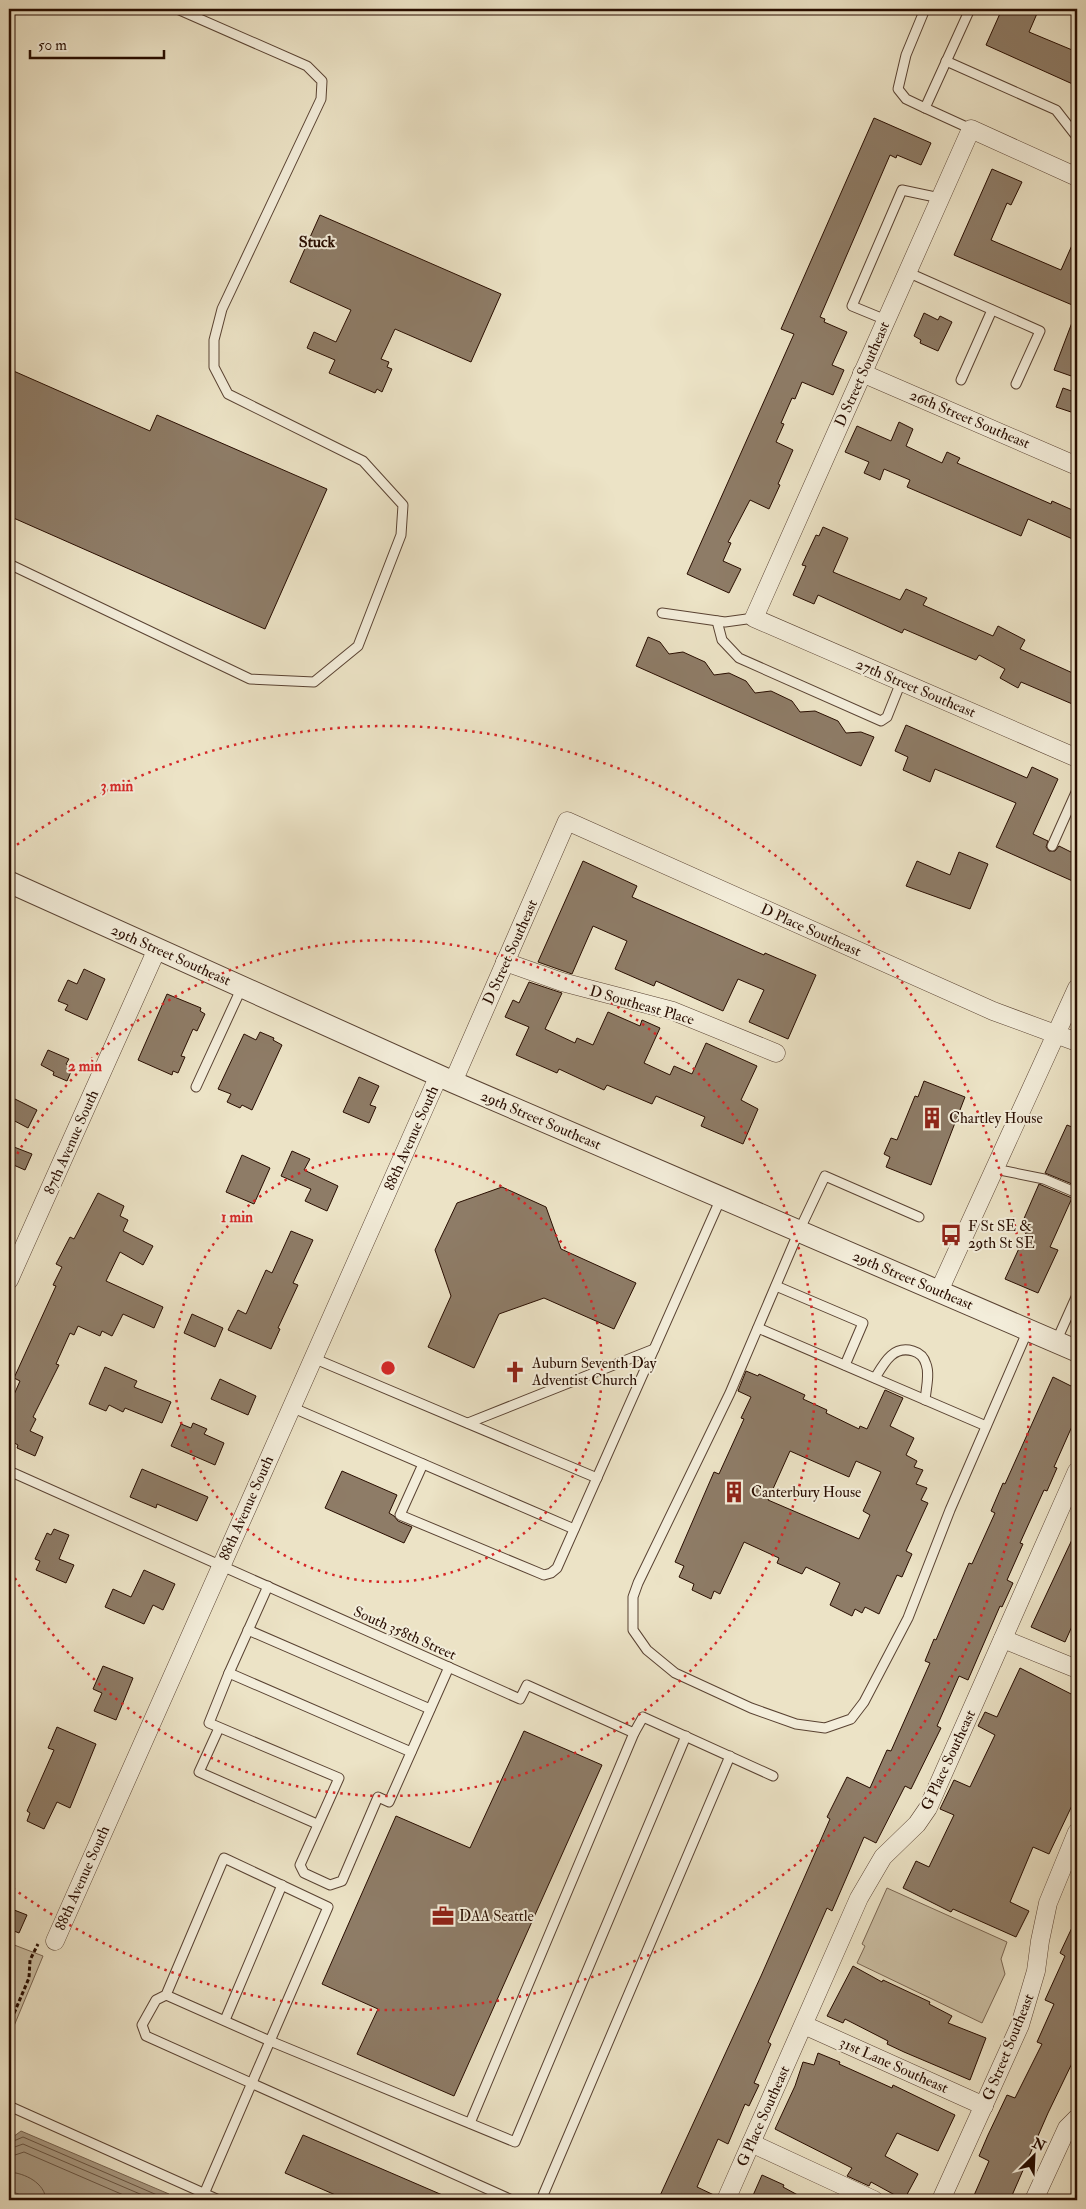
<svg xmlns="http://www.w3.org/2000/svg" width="1086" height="2209" font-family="'IM FELL Double Pica',serif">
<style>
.green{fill:#cbbfa4;stroke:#7a6652}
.water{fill:#a99a83;stroke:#75624f}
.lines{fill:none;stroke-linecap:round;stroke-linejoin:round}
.shore{stroke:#685442;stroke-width:1}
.building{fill:#8e7c67;stroke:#280d00;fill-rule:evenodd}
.service-casing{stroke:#594232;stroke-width:11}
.minor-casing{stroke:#594232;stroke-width:19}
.tertiary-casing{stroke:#594232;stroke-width:23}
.path{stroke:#280d00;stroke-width:3;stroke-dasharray:4 2.5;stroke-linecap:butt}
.service{stroke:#f3edda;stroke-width:9}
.minor{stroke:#f3edda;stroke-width:18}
.tertiary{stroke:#f3edda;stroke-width:21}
.ring{fill:none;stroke:#d62828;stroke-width:2.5;stroke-dasharray:2.5 5}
.labels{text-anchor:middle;stroke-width:4;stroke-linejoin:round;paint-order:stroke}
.street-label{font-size:15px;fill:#280d00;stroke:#f3edda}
.poi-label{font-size:15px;fill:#280d00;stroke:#f3edda;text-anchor:start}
.neighbourhood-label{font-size:16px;font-weight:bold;fill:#280d00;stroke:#f3edda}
.centre{fill:#d62828;stroke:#f3edda;stroke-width:2.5}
.ring-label{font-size:15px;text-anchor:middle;font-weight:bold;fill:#d62828;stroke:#f3edda;stroke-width:4;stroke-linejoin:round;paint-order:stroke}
</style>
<rect width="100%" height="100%" fill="#ece3c6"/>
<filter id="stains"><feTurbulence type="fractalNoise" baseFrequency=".004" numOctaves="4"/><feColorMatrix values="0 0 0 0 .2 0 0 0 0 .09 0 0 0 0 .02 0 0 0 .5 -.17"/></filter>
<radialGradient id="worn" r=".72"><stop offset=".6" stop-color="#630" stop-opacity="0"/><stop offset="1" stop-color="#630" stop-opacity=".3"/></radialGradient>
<g class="green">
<polygon points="887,1888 1007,1942 1001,1959 1005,1974 982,2023 857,1963 865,1946 862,1944"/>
<polygon points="9,1943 43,1956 9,2038"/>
</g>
<polygon class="water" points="21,2131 169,2194 171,2200 32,2200 9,2190 9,2140"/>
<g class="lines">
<g class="shore">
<polyline points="9,2143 23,2137 164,2198 166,2200"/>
<polyline points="9,2149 23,2144 154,2200"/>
<polyline points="9,2157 24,2152 135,2200"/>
<path d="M9,2172C25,2173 45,2183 46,2200"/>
</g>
</g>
<g class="building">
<polygon points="1002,9 1039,9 1029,32 1077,52 1077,86 986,45"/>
<polygon points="874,118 931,143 921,165 897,155 896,158 890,155 820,317 825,319 824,322 847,332 832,365 844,370 833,395 802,382 795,399 792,398 781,423 784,424 776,442 793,450 778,484 780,485 769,509 750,500 728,542 731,543 723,561 741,569 729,593 687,574 794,334 781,329"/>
<polygon points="992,169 1022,182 1011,205 1007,203 991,240 1061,270 1077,234 1077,307 954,255"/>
<polygon points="320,215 501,294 471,362 395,329 381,359 389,362 387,367 392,369 382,392 377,389 375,393 329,373 335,360 307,348 314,332 336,342 351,310 290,282"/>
<polygon points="1076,312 1077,312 1077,378 1054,370"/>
<polygon points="924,313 938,320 940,316 952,322 938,351 920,343 921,340 914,336"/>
<polygon points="9,369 150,431 157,415 327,489 265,629 9,516"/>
<polygon points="1063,388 1077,393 1077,414 1056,407"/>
<polygon points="899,422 913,429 906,446 942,463 947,452 960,458 957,463 1051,504 1052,501 1077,512 1077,541 1028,519 1021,536 907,487 910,480 884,469 880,480 864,473 869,462 845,452 857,426 891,441"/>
<polygon points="823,527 848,538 833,572 900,600 906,589 927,598 923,605 993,636 998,626 1025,640 1020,649 1077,675 1077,706 1021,682 1018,688 1000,678 1005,669 979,655 976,660 904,629 902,633 818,595 814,604 793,595 806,566 802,565 816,535 819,536"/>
<polygon points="648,637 660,642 669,654 683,652 705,662 714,675 729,673 746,681 755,693 771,691 792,701 800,712 815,711 838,721 846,733 861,732 874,737 861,766 636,666"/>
<polygon points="906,725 1027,778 1032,767 1058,779 1033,834 1048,841 1046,847 1049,851 1055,851 1059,846 1077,855 1077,883 996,847 1016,803 935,769 930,782 903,770 908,757 895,751"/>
<polygon points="959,852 988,864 970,909 906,886 917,861 950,875"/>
<polygon points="583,861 637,886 632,897 764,955 765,953 816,975 788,1039 749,1022 764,990 738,979 723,1011 656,981 654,986 615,969 627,941 593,926 572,974 538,962"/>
<polygon points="84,969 105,979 87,1020 65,1010 68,1005 58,1001 68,980 77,984"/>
<polygon points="529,982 562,993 545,1029 575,1043 577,1038 593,1045 608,1012 640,1026 642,1020 660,1028 644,1063 670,1075 674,1066 692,1074 706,1043 757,1066 741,1100 758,1109 743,1144 701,1126 705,1117 656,1096 652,1104 607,1085 604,1090 559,1069 557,1073 516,1055 529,1027 505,1017 513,1000 519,1003"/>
<polygon points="167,994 201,1008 200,1011 205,1014 197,1031 193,1029 181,1056 185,1057 178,1073 173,1071 172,1075 138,1060"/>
<polygon points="260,1032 274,1038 273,1040 282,1045 252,1110 242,1105 240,1108 227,1102 231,1094 218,1089 244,1034 256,1040"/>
<polygon points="48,1050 69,1059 66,1064 73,1067 67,1081 53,1075 54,1072 41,1065"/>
<polygon points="359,1077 379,1086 370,1105 376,1107 369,1123 343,1112"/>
<polygon points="924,1081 965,1097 931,1185 886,1167 890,1157 884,1154 891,1138 897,1140 915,1096 918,1097"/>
<polygon points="9,1096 37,1110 28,1128 9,1118"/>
<polygon points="1067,1125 1077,1129 1077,1186 1045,1173"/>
<polygon points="14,1147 32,1154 25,1170 9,1163"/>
<polygon points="292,1151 310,1159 304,1170 338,1186 327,1211 305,1201 311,1189 281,1176"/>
<polygon points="242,1155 270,1168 254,1204 226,1192"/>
<polygon points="1039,1184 1072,1198 1050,1247 1058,1250 1038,1293 1005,1279 1026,1233 1019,1230"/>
<polygon points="502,1187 546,1207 561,1249 636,1283 614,1329 544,1298 499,1314 474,1368 428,1347 451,1296 435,1250 457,1203"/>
<polygon points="98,1193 124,1206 120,1216 128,1220 123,1231 153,1246 143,1265 120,1252 106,1281 163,1307 154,1328 123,1314 112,1336 102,1331 100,1336 78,1326 74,1335 70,1333 56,1364 59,1365 33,1417 36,1419 30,1431 43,1437 35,1456 17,1448 18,1445 9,1440 9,1406 20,1381 14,1378 56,1286 53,1285 62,1267 56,1264 70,1237 74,1239"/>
<polygon points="291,1231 313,1240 293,1283 298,1285 278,1328 280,1329 271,1349 228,1330 238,1310 246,1314 266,1270 272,1273"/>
<polygon points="192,1314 223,1328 215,1347 184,1333"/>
<polygon points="105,1367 137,1381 134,1387 171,1402 162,1423 125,1408 123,1412 109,1405 106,1411 89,1404"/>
<path d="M746,1371L758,1376L759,1374L805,1395L803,1399L827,1410L826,1413L859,1429L860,1426L867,1429L885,1390L903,1398L890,1426L914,1438L906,1455L917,1461L914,1467L923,1470L916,1484L927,1488L921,1500L928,1503L906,1551L912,1554L902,1577L897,1575L879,1614L865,1607L862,1613L855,1609L852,1616L830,1605L840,1583L806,1567L802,1574L777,1563L779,1558L744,1542L720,1594L714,1591L711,1599L692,1590L694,1584L679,1577L684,1566L675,1562L714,1472L719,1474L744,1419L741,1418L751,1397L738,1391ZM790,1451L849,1477L856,1461L881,1472L863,1511L870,1515L859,1539L768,1500Z"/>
<polygon points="1053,1377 1077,1389 1077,1415 1054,1467 1057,1468 1047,1491 1044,1490 1020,1543 1023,1544 1007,1580 1013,1583 1002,1607 1000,1606 968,1680 959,1676 937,1726 941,1728 911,1789 905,1786 876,1843 864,1837 832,1911 827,1908 768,2042 771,2044 754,2083 759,2085 749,2106 745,2104 728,2144 718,2139 697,2187 716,2196 716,2200 658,2200 761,1976 830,1819 827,1817 847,1777 870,1788 887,1750 891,1751 930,1663 925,1661 934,1639 936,1640 969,1563 972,1564 995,1513 991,1511 1003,1483 1005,1484"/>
<polygon points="220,1379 256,1396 248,1415 211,1399"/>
<polygon points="193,1423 207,1429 204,1434 224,1443 215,1465 171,1446 181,1424 191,1428"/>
<polygon points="142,1469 208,1497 197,1521 157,1504 156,1508 130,1497"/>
<polygon points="342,1471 397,1495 389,1513 394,1516 398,1521 412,1527 404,1543 325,1508"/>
<polygon points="54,1529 69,1535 59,1559 74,1565 66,1583 36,1570 40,1561 35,1559 47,1533 51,1535"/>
<polygon points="1077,1529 1077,1615 1065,1642 1031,1627"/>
<polygon points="144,1570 175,1584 163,1610 153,1605 144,1624 105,1607 113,1589 131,1597"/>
<polygon points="103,1666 133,1678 116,1720 94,1711 102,1693 93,1689"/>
<polygon points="1020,1668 1077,1697 1077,1795 1049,1854 1033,1847 1010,1902 1029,1911 1016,1937 953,1909 951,1912 903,1888 916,1861 929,1867 954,1815 940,1809 954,1780 970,1787 995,1735 978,1726 985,1712 997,1717"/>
<polygon points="57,1727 96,1744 70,1808 57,1802 44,1829 27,1821 30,1813 27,1811 54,1750 48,1748"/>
<polygon points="524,1731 602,1765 454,2096 357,2054 378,2009 322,1984 396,1816 470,1848"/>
<polygon points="9,1908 27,1915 19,1933 9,1929"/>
<polygon points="1077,1917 1077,2053 1048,2113 1010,2200 972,2200 989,2161 979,2156 988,2135 1007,2095 1015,2098 1042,2044 1037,2042 1054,2004 1045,2000 1065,1956 1060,1953"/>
<polygon points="853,1966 882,1982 883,1980 930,2002 929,2004 952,2016 948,2023 986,2038 970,2080 904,2052 887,2044 888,2041 845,2019 843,2023 827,2016"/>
<polygon points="818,2053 840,2062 839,2064 892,2088 893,2085 955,2115 938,2151 897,2133 885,2156 918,2174 904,2200 871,2182 869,2186 847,2176 852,2168 775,2129 795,2086 803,2062 814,2065"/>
<polygon points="303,2135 454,2200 347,2200 285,2173"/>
<polygon points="762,2175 784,2185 783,2187 807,2200 751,2200"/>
</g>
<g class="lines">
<g class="service-casing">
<g id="service">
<polyline points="970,9 925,108 971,129"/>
<polyline points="946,61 1056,110 1077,137"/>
<polyline points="925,108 906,99 898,89 906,55 925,9"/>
<polyline points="907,272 1040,331 1016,384"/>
<polyline points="886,320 852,306 902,190 940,198"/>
<polyline points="961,380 992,310"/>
<polyline points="9,564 250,679 314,682 358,646 401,535 403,505 363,461 228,394 214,367 214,340 222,309 321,99 322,81 307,66 177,9"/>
<polyline points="662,613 725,622 754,618"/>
<polyline points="717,621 722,640 739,658 881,721 887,717 901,682"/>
<polyline points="1052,846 1077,790"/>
<polyline points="196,1087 242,987"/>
<polyline points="995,1169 1044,1179 1077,1193"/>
<polyline points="919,1217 825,1176 799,1231 730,1393 638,1583 633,1597 633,1630 647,1650 675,1673 751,1708 796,1724 825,1728 851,1719 864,1702 908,1618 950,1510 1028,1330"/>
<polyline points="776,1286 863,1323 845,1365"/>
<polyline points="758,1328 986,1426"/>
<polyline points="1056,1342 1077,1295"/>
<polyline points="313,1358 597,1478"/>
<path d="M875,1378C884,1363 893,1345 913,1351C920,1353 924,1357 926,1364C930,1374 926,1389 925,1400"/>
<polyline points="291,1407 574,1529"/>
<polyline points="468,1423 654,1349"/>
<polyline points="423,1464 400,1515 544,1575 551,1573 557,1568 721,1198"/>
<polyline points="9,1471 520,1699 527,1685 634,1733 643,1717 773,1776"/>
<polyline points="268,1586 229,1673 411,1752"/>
<polyline points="248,1630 430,1709"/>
<polyline points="229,1673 209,1723 339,1778 300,1865 304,1873 330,1885 342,1881 378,1797 389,1802 449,1667"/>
<polyline points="219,1728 199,1772 317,1824"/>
<polyline points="166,1995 270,2041 328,1907 224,1858 166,1995 156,2000 142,2025 146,2036 512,2200"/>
<polyline points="225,2020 282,1885"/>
<polyline points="9,2106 219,2200"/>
<polyline points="470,2123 634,1733"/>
<polyline points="204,2194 270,2041 515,2142 686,1736"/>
<polyline points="541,2200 730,1756"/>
</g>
</g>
<g class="minor-casing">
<g id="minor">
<polyline points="1077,177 971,129 754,618 1077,758"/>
<polyline points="862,373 1077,466"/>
<polyline points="505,962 562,982 673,1011 776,1053"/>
<polyline points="453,1082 567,821 993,1011 1077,1042"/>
<polyline points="9,1280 157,949"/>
<polyline points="939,1291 1077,988"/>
<polyline points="1003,1639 1077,1669"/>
<polyline points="55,1941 439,1075"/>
<polyline points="804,2025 984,2106"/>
<polyline points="751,2143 874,2200"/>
<polyline points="726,2200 859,1898 883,1857 917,1824 928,1808 1077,1471"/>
<polyline points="941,2200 1020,2025 1036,1971 1040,1941 1048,1903 1077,1832"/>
<polyline points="1034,2200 1067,2128 1077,2118"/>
</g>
</g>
<g class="tertiary-casing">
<polyline id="tertiary" points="9,882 453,1082 1077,1351"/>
</g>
<polyline class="path" points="9,2025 29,1978 30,1960 38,1944"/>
<use href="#service" class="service"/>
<use href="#minor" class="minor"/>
<use href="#tertiary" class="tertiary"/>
</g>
<g class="ring">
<circle cx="388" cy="1368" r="214"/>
<path d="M10 1167A428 428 0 1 1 10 1569"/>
<path d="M11 849A642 642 0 1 1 11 1887"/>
</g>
<defs>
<g id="building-bare" transform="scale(1.725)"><path d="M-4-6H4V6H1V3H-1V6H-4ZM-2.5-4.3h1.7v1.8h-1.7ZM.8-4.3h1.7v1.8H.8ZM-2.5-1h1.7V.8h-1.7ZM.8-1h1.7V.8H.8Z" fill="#8f2418" stroke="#f3edda" stroke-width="2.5" paint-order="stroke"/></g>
<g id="bus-bare" transform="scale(1.725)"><path d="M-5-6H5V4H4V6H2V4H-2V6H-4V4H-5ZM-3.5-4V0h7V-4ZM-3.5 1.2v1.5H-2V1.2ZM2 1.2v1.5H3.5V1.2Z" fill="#8f2418" stroke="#f3edda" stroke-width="2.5" paint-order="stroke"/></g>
<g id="church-bare" transform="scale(1.725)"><path d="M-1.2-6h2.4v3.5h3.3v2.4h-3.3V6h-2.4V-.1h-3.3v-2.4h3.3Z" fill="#8f2418" stroke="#f3edda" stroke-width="2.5" paint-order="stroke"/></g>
<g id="office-bare" transform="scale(1.725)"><path d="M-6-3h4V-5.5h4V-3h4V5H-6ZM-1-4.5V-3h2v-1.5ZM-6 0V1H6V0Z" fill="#8f2418" stroke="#f3edda" stroke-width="2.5" paint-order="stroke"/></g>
</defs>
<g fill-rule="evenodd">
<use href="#building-bare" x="932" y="1118"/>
<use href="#bus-bare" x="951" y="1235"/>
<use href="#church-bare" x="515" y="1372"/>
<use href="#building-bare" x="734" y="1492"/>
<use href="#office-bare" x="443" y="1916"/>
</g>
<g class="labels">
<g class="street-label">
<text transform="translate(862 374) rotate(-66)" y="5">D Street Southeast</text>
<text transform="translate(970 419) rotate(23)" y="5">26th Street Southeast</text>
<text transform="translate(916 688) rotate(23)" y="5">27th Street Southeast</text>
<text transform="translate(811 930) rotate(24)" y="5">D Place Southeast</text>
<text transform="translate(510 952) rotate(-66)" y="5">D Street Southeast</text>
<text transform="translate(171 955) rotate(24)" y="5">29th Street Southeast</text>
<text transform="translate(642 1005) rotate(16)" y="5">D Southeast Place</text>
<text transform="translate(541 1120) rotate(23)" y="5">29th Street Southeast</text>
<text transform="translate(411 1138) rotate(-66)" y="5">88th Avenue South</text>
<text transform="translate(71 1142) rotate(-66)" y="5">87th Avenue South</text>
<text transform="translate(913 1280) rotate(23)" y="5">29th Street Southeast</text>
<text transform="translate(246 1508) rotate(-66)" y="5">88th Avenue South</text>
<text transform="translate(405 1633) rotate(24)" y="5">South 358th Street</text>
<text transform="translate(948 1760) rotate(-65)" y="5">G Place Southeast</text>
<text transform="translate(82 1878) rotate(-66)" y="5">88th Avenue South</text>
<text transform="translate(1008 2047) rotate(-68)" y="5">G Street Southeast</text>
<text transform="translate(894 2065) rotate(24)" y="5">31st Lane Southeast</text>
<text transform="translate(763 2116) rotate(-66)" y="5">G Place Southeast</text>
</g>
<g class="poi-label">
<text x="949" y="1123">Chartley House</text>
<text x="968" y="1231">F St SE &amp;<tspan x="968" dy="17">29th St SE</tspan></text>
<text x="532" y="1368">Auburn Seventh Day<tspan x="532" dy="17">Adventist Church</tspan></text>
<text x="751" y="1497">Canterbury House</text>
<text x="459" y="1921">DAA Seattle</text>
</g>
<g class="neighbourhood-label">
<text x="317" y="247">Stuck</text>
</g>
</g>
<circle cx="388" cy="1368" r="8" class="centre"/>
<g class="ring-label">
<text x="117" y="791">3 min</text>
<text x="85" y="1071">2 min</text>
<text x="237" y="1222">1 min</text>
</g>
<rect width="1086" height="2209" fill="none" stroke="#ece3c6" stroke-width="30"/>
<rect x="10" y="10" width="1066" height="2189" fill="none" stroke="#280d00" stroke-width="2.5"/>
<rect x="15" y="15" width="1056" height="2179" fill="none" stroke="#280d00"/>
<g transform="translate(1034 2156) rotate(24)" stroke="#f3edda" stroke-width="4" paint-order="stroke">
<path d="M0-4L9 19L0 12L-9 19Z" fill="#280d00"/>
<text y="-8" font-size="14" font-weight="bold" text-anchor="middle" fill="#280d00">N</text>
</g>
<path d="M30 50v8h134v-8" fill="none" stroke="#280d00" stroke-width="2.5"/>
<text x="38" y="50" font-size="15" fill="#280d00" stroke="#f3edda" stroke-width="4" paint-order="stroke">50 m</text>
<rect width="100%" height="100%" filter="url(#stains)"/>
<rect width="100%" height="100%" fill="url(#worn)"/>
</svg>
